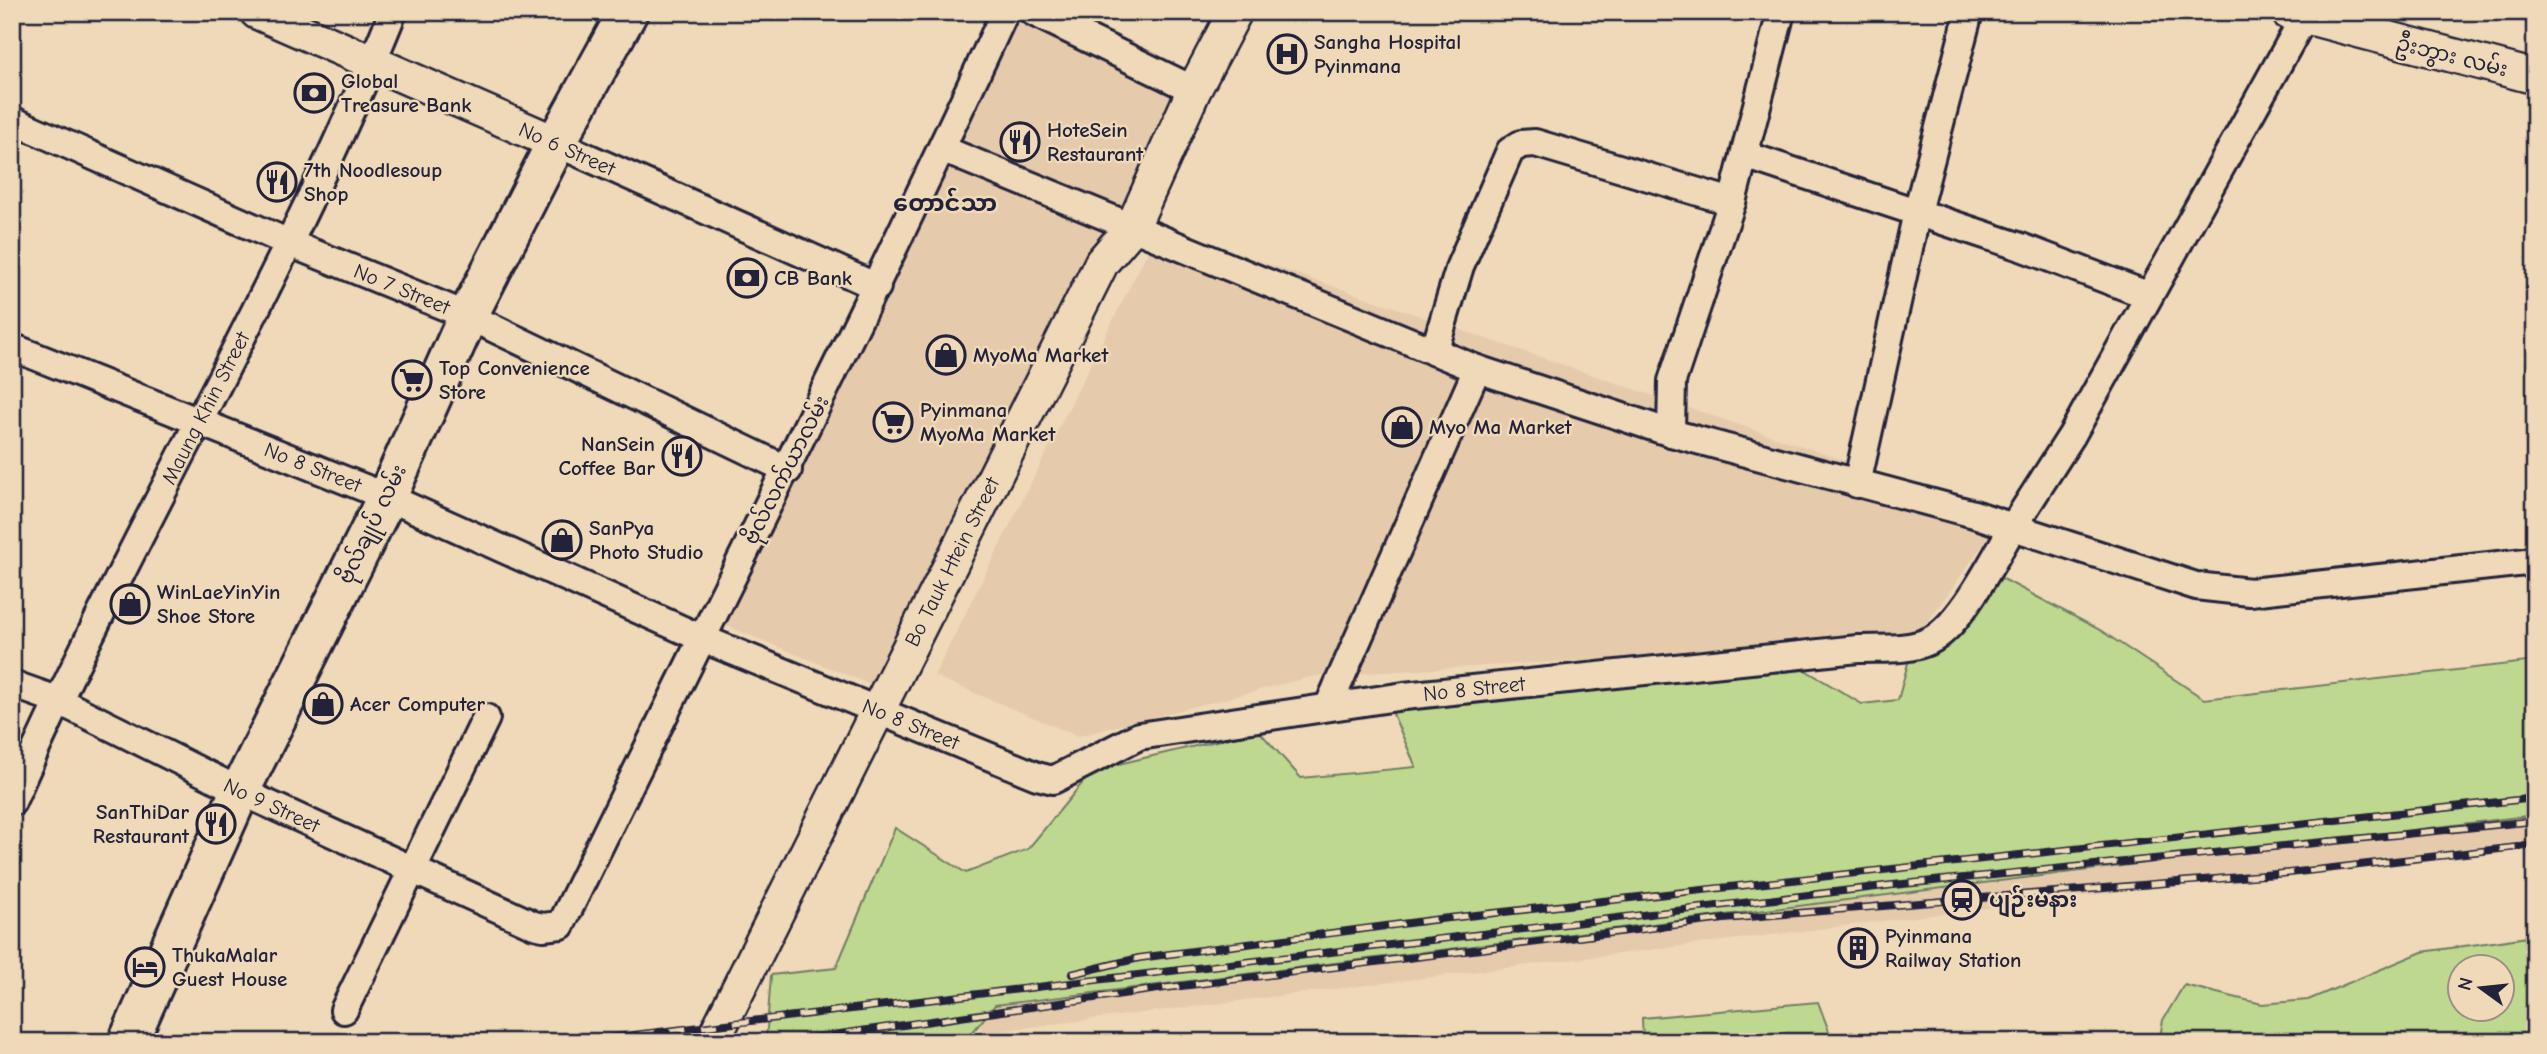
<svg xmlns="http://www.w3.org/2000/svg" width="2547" height="1054" font-family="'Comic Neue','Noto Sans Myanmar',sans-serif">
<style>
.built{fill:#e5caac}
.green{fill:#bfd88f;stroke:#707d65;stroke-width:2;fill-rule:evenodd}
.lines{fill:none;stroke-linecap:round;stroke-linejoin:round}
.minor-casing{stroke:#22223b;stroke-width:32}
.tertiary-casing{stroke:#22223b;stroke-width:38}
.secondary-casing{stroke:#22223b;stroke-width:44}
.minor{stroke:#efd9b8;stroke-width:26}
.tertiary{stroke:#efd9b8;stroke-width:33}
.secondary{stroke:#efd9b8;stroke-width:38}
.rail-casing{stroke:#22223b;stroke-width:8}
.rail{stroke:#efd9b8;stroke-width:5;stroke-dasharray:16;stroke-linecap:butt}
.labels{text-anchor:middle;stroke-width:5;stroke-linejoin:round;paint-order:stroke}
.poi-label{font-size:21px;font-weight:bold;fill:#22223b;stroke:#efd9b8;text-anchor:start}
.street-label{font-size:21px;fill:#22223b;stroke:#efd9b8}
.quarter-label{font-size:24px;font-weight:bold;fill:#22223b;stroke:#efd9b8}
</style>
<rect width="100%" height="100%" fill="#efd9b8"/>
<filter id="ink" filterUnits="userSpaceOnUse"><feTurbulence type="fractalNoise" baseFrequency=".0143" numOctaves="2"/><feDisplacementMap in="SourceGraphic" scale="14" xChannelSelector="R" yChannelSelector="G"/><feConvolveMatrix kernelMatrix="1 2 1 2 8 2 1 2 1" color-interpolation-filters="sRGB"/></filter>
<g filter="url(#ink)">
<g class="built">
<polygon points="1005,12 1033,12 1194,90 874,686 715,621"/>
<polygon points="1160,227 1484,338 2004,515 1914,641 1314,676 1078,736 934,676"/>
<polygon points="2535,705 2535,840 981,1033 978,1002"/>
</g>
<g class="green">
<polygon points="1986,570 2100,630 2204,699 2535,661 2535,815 995,1005 972,1033 1007,1042 766,1042 771,975 836,968 895,828 966,873 1028,849 1093,770 1259,731 1301,778 1416,767 1390,707 1805,670 1862,704 1898,700 1914,641"/>
<path d="M2535,936V1042H2159L2163,1020L2184,985L2262,1004L2308,1000L2422,952ZM2460,967H2502V1009H2460Z"/>
<polygon points="1818,1002 1833,1042 1643,1042 1642,1018"/>
</g>
<g class="lines">
<g class="minor-casing">
<g id="minor">
<polyline points="1033,12 1194,90"/>
<path id="s1" d="M12,120L289,243L468,316L788,470"/>
<polyline points="556,143 877,287"/>
<polyline points="942,149 1477,369 1671,433 1974,514 2013,527 2072,435 2307,12"/>
<polyline points="1745,155 2021,247 2147,295"/>
<path id="s2" d="M12,347L387,497L701,638L1037,776L1053,780L1139,736L1404,696L1858,649C1881,648 1908,651 1929,641C1961,626 1994,558 2013,527L2196,586L2250,592L2535,561"/>
<polyline points="1434,352 1460,266 1510,151 1521,144 1535,143 1732,202"/>
<polyline points="1671,433 1672,381 1732,202 1781,12"/>
<polyline points="1857,484 1917,212 1969,12"/>
<path id="s3" d="M12,684L57,700L240,791L534,925L543,927L561,925C709,621 863,320 1005,12"/>
<polyline points="1328,707 1477,369"/>
<path id="s4" d="M12,802C130,534 283,284 393,12"/>
<polyline points="344,1010 486,718"/>
</g>
</g>
<g class="tertiary-casing">
<g id="tertiary">
<polyline points="257,12 556,143"/>
<polyline points="2288,12 2535,77"/>
<path id="s5" d="M712,1042L1102,262L1133,226L1194,90L1235,12"/>
</g>
</g>
<g class="secondary-casing">
<polyline id="secondary" points="128,1042 240,791 387,497 468,316 556,143 628,12"/>
</g>
<use href="#minor" class="minor"/>
<use href="#tertiary" class="tertiary"/>
<use href="#secondary" class="secondary"/>
<g class="rail-casing">
<g id="rail">
<polyline points="1072,974 1139,958 1440,919 2535,798"/>
<polyline points="575,1042 1893,885 2535,821"/>
<polyline points="783,1042 1165,988 1724,919 2289,873 2535,845"/>
</g>
</g>
<use href="#rail" class="rail"/>
</g>
</g>
<defs>
<g id="hospital-ring" transform="scale(2.0125)"><circle r="9.5" fill="#efd9b8" stroke="#22223b" stroke-width="1.5"/><path d="M-5-5h3v3.5h4V-5h3V5h-3V1.5h-4V5h-3Z" fill="#22223b"/></g>
<g id="bank-ring" transform="scale(2.0125)"><circle r="9.5" fill="#efd9b8" stroke="#22223b" stroke-width="1.5"/><path d="M-6-4H6V4H-6ZM0-2.3a2.3 2.3 0 1 0 0 4.6a2.3 2.3 0 1 0 0-4.6Z" fill="#22223b"/></g>
<g id="restaurant-ring" transform="scale(2.0125)"><circle r="9.5" fill="#efd9b8" stroke="#22223b" stroke-width="1.5"/><path d="M-5-6h1v4h1v-4h1v4h1v-4h1v5L-1.5 .5V6h-2V.5L-5-1ZM5-6V6H3V1.5H1.5Q1.5-4 5-6Z" fill="#22223b"/></g>
<g id="shop-ring" transform="scale(2.0125)"><circle r="9.5" fill="#efd9b8" stroke="#22223b" stroke-width="1.5"/><path d="M-5-2.5h2.3a2.7 3.5 0 0 1 5.4 0H5L5.5 6h-11ZM-1.5-2.5h3a1.5 2.3 0 0 0-3 0Z" fill="#22223b"/></g>
<g id="supermarket-ring" transform="scale(2.0125)"><circle r="9.5" fill="#efd9b8" stroke="#22223b" stroke-width="1.5"/><path d="M-6-5.5h2.5l.6 2H6L4.5 2H-2.5L-4.4-4H-6ZM-1.5 3.2a1.3 1.3 0 1 0 .1 0ZM3 3.2a1.3 1.3 0 1 0 .1 0Z" fill="#22223b"/></g>
<g id="station-ring" transform="scale(2.0125)"><circle r="9.5" fill="#efd9b8" stroke="#22223b" stroke-width="1.5"/><path d="M-3-6H3Q5-6 5-4V2Q5 4 3 4L4.5 6H3L1.5 4h-3L-3 6H-4.5L-3 4Q-5 4-5 2V-4Q-5-6-3-6ZM-3.5-4v3h7v-3ZM-3.5 1v1.5H-2V1ZM2 1v1.5H3.5V1Z" fill="#22223b"/></g>
<g id="building-ring" transform="scale(2.0125)"><circle r="9.5" fill="#efd9b8" stroke="#22223b" stroke-width="1.5"/><path d="M-4-6H4V6H1V3H-1V6H-4ZM-2.5-4.3h1.7v1.8h-1.7ZM.8-4.3h1.7v1.8H.8ZM-2.5-1h1.7V.8h-1.7ZM.8-1h1.7V.8H.8Z" fill="#22223b"/></g>
<g id="hotel-ring" transform="scale(2.0125)"><circle r="9.5" fill="#efd9b8" stroke="#22223b" stroke-width="1.5"/><path d="M-6-4.5h1.5V1H6V5H4.5V3h-9V5H-6ZM-4 0a1.8 1.8 0 1 1 3.6 0ZM.5 0V-2.5h3Q6-2.5 6 0Z" fill="#22223b"/></g>
</defs>
<g fill-rule="evenodd">
<use href="#hospital-ring" x="1287" y="54"/>
<use href="#bank-ring" x="314" y="93"/>
<use href="#restaurant-ring" x="1020" y="142"/>
<use href="#restaurant-ring" x="277" y="182"/>
<use href="#bank-ring" x="747" y="278"/>
<use href="#shop-ring" x="946" y="355"/>
<use href="#supermarket-ring" x="412" y="380"/>
<use href="#supermarket-ring" x="893" y="422"/>
<use href="#shop-ring" x="1402" y="427"/>
<use href="#restaurant-ring" x="682" y="456"/>
<use href="#shop-ring" x="562" y="540"/>
<use href="#shop-ring" x="130" y="604"/>
<use href="#shop-ring" x="323" y="704"/>
<use href="#restaurant-ring" x="216" y="824"/>
<use href="#station-ring" x="1962" y="900"/>
<use href="#building-ring" x="1858" y="948"/>
<use href="#hotel-ring" x="145" y="967"/>
</g>
<g class="labels">
<g class="poi-label">
<text x="1314" y="49">Sangha Hospital<tspan x="1314" dy="24">Pyinmana</tspan></text>
<text x="341" y="88">Global<tspan x="341" dy="24">Treasure Bank</tspan></text>
<text x="1047" y="137">HoteSein<tspan x="1047" dy="24">Restaurant</tspan></text>
<text x="304" y="177">7th Noodlesoup<tspan x="304" dy="24">Shop</tspan></text>
<text x="774" y="285">CB Bank</text>
<text x="973" y="362">MyoMa Market</text>
<text x="439" y="375">Top Convenience<tspan x="439" dy="24">Store</tspan></text>
<text x="920" y="417">Pyinmana<tspan x="920" dy="24">MyoMa Market</tspan></text>
<text x="1429" y="434">Myo Ma Market</text>
<text x="655" y="451" text-anchor="end">NanSein<tspan x="655" dy="24">Coffee Bar</tspan></text>
<text x="589" y="535">SanPya<tspan x="589" dy="24">Photo Studio</tspan></text>
<text x="157" y="599">WinLaeYinYin<tspan x="157" dy="24">Shoe Store</tspan></text>
<text x="350" y="711">Acer Computer</text>
<text x="189" y="819" text-anchor="end">SanThiDar<tspan x="189" dy="24">Restaurant</tspan></text>
<text x="1989" y="907">ပျဉ်းမနား</text>
<text x="1885" y="943">Pyinmana<tspan x="1885" dy="24">Railway Station</tspan></text>
<text x="172" y="962">ThukaMalar<tspan x="172" dy="24">Guest House</tspan></text>
</g>
<g class="street-label">
<text transform="translate(2452 56) rotate(14)" y="7">ဦးဘွား လမ်း</text>
<text transform="translate(567 149) rotate(24)" y="7">No 6 Street</text>
<text dy="7" stroke="none"><textPath href="#s1" startOffset="425">No 7 Street</textPath></text>
<text dy="7" stroke="none"><textPath href="#s4" startOffset="439">Maung Khin Street</textPath></text>
<text dy="7" stroke="none"><textPath href="#s2" startOffset="324">No 8 Street</textPath></text>
<text transform="translate(786 470) rotate(-63)" y="7">ဗိုလ်လက်ယာလမ်း</text>
<text transform="translate(372 524) rotate(-64)" y="7">ဗိုလ်ချုပ် လမ်း</text>
<text dy="7" stroke="none"><textPath href="#s5" startOffset="537">Bo Tauk Htein Street</textPath></text>
<text dy="7" stroke="none"><textPath href="#s2" startOffset="1563">No 8 Street</textPath></text>
<text dy="7" stroke="none"><textPath href="#s2" startOffset="975">No 8 Street</textPath></text>
<text dy="7" stroke="none"><textPath href="#s3" startOffset="287">No 9 Street</textPath></text>
</g>
<g class="quarter-label">
<text x="945" y="211">တောင်သာ</text>
</g>
</g>
<rect width="2547" height="1054" fill="none" stroke="#efd9b8" stroke-width="42"/>
<rect x="21" y="21" width="2505" height="1012" fill="none" stroke="#22223b" stroke-width="2.5" filter="url(#ink)"/>
<g transform="translate(2481 988) rotate(285)"><circle r="33" fill="#efd9b8" stroke="#9d9086" stroke-width="2"/>
<path d="M0-5L12 26L0 18L-12 26Z" fill="#22223b"/>
<text y="-10" font-size="19" font-weight="bold" text-anchor="middle" fill="#22223b">N</text>
</g>
</svg>
